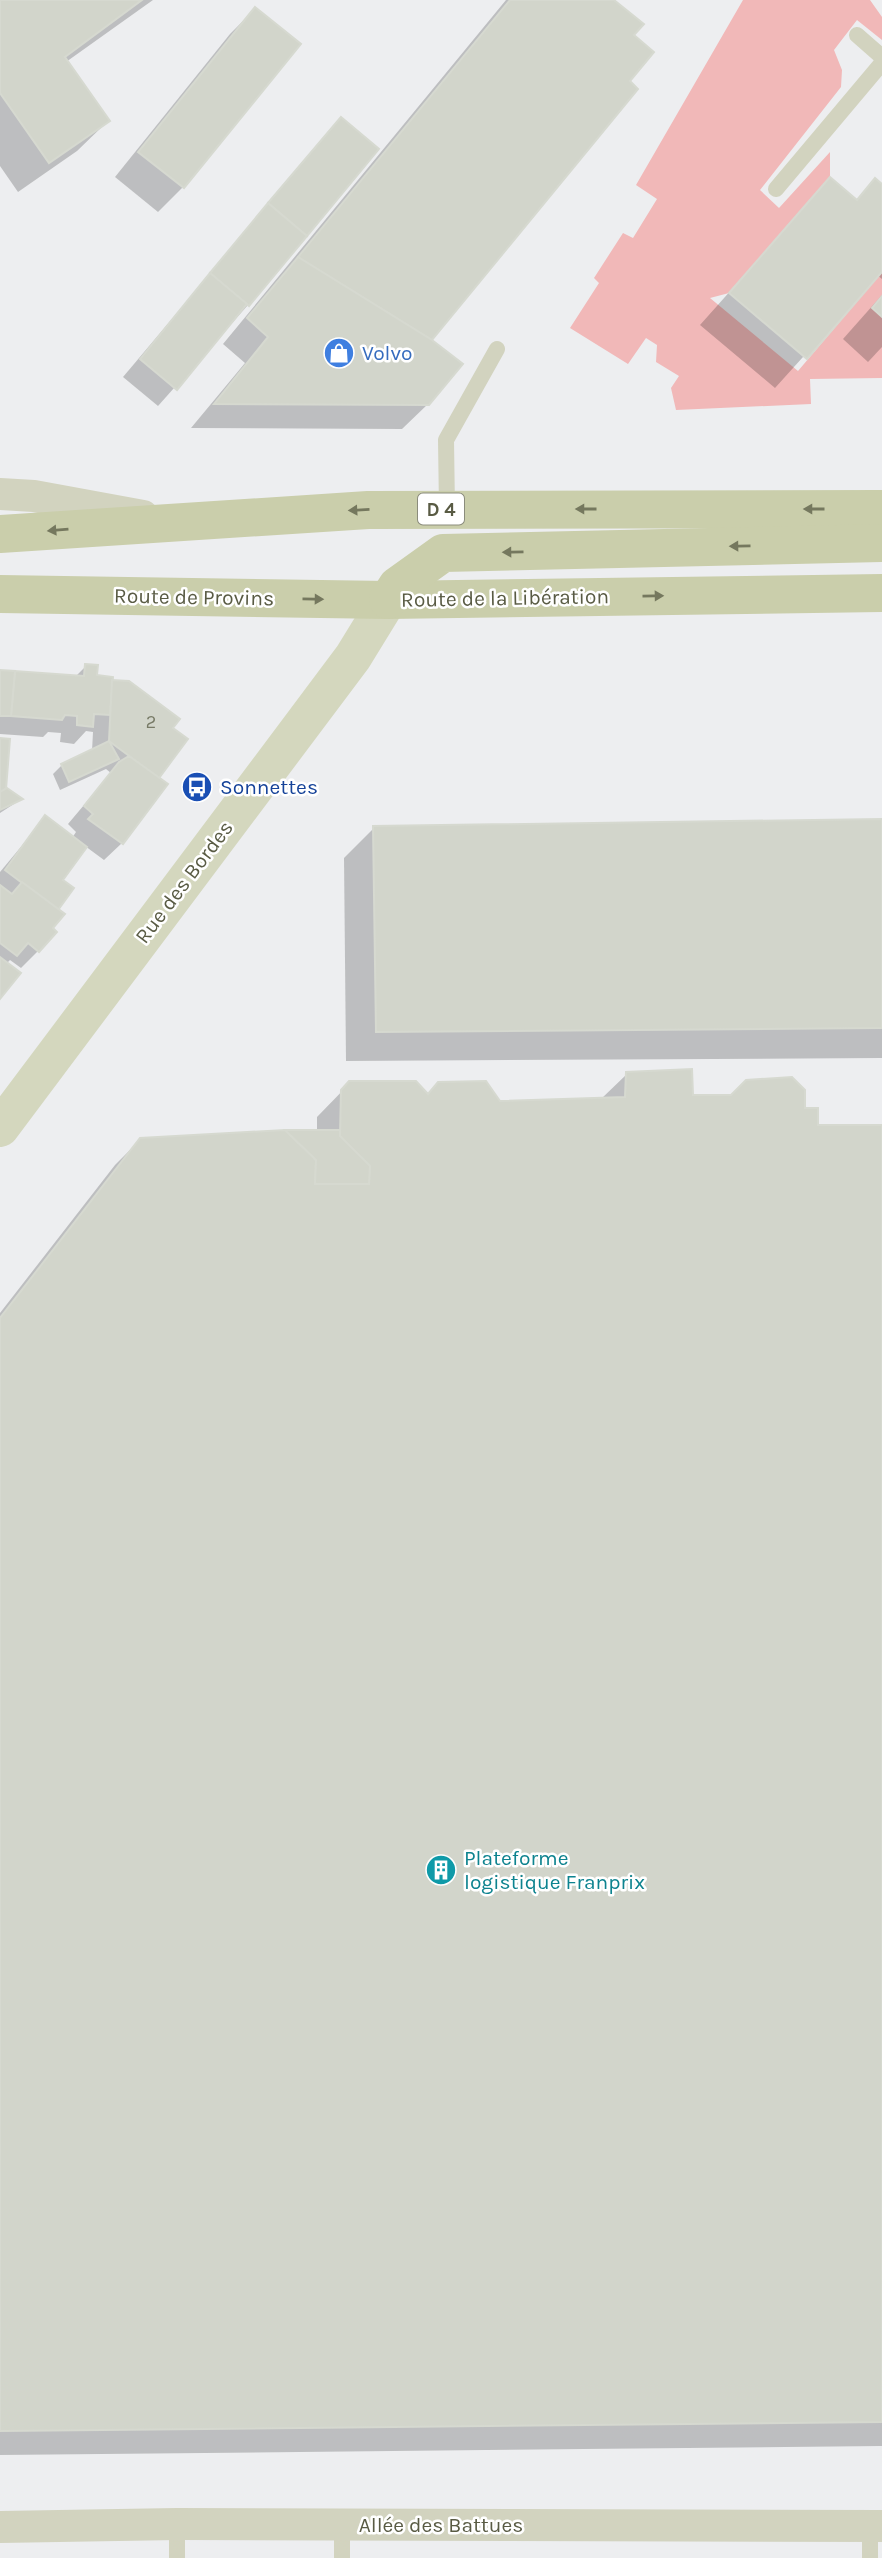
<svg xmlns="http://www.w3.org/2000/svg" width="882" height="2558" font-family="Karla,sans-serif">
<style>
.green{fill:#f1b8b8}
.shadow{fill:#0003}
.building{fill:#d2d5cb;stroke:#d6d9d0;stroke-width:2}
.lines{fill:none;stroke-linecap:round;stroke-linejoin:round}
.lane{stroke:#d2d3bf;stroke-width:16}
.street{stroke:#d2d3bf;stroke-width:32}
.secondary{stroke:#d4d7be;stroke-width:38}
.primary{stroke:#caceab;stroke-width:38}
.oneway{fill:#75785e}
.labels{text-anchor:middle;stroke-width:5;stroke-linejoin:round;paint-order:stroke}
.number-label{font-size:18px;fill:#777a66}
.shield{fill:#fff;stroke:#8b8c7c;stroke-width:2}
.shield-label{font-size:19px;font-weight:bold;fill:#595b44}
.shop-label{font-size:21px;fill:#366cbe;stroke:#fff;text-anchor:start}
.street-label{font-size:21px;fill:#595b44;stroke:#fff}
.transit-label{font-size:21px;fill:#164399;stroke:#fff;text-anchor:start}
.culture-label{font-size:21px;fill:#0d838f;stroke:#fff;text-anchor:start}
</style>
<rect width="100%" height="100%" fill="#edeef0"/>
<polygon class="green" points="743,0 870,0 882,17 882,40 857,20 834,50 842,70 841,87 760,190 779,208 830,152 830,177 729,293 710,298 798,371 882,272 882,296 872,308 882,317 882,378 810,379 811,404 676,410 671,388 679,376 656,362 657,345 646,338 628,364 570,328 599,283 594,278 623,233 633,238 657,199 636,185"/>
<g class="shadow">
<polygon points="0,0 153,0 66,62 108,121 77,151 18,192 0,166"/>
<polygon points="506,0 612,0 631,35 627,81 430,341 428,404 402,429 191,428 245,363 223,344"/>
<polygon points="255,9 299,44 183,187 158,212 115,177 230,34"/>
<polygon points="341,119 376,149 248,305 158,406 123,377"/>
<polygon points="830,179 855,201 876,180 882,186 882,279 877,275 775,388 700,325"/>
<polygon points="882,295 882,347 868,362 843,339"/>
<polygon points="86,666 95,677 128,683 171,728 157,779 165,784 122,843 104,860 85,846 60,880 51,928 38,951 21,968 10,960 6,964 0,996 0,872 45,818 72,838 76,832 68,824 111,773 106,769 60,790 53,774 62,765 92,751 93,732 86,731 74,744 60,742 61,733 48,732 43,737 0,734 0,672 75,677"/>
<polygon points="0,740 4,790 20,800 0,813"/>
<polygon points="882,821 882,1058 346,1061 344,858 374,828"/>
<polygon points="627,1074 692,1097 803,1110 817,1126 882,1127 882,2446 0,2455 0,1313 115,1165 140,1140 317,1132 317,1117 350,1083 500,1102 601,1099"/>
</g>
<g class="building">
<polygon points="0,0 142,0 65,57 110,121 49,163 0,93"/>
<polygon points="510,0 614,0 644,24 634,35 654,52 630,81 638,89 432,340 298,257"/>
<polygon points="255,7 301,44 184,188 138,152"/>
<polygon points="341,117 379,149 307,236 268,203"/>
<polygon points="830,177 857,200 875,178 882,184 882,272 807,359 729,293"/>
<polygon points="268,203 307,236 249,306 210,273"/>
<polygon points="298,257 432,340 463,364 429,405 214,404 268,337 247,318"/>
<polygon points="210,273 247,304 177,390 140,359"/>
<polygon points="882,296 882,317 872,308"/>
<polygon points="85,664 98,665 97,675 113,677 110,715 94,714 93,727 77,725 77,716 65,715 62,720 11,716 15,671 84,676"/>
<polygon points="0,670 15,671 11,716 0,716"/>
<polygon points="112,680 129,681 180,719 173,728 188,739 159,778 109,741"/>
<polygon points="0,738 10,739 6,789 0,792"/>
<polygon points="109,741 119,759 69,782 61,764"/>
<polygon points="129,756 168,784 123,844 88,819 93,814 84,806 119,762"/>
<polygon points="7,788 23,799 0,810 0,792"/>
<polygon points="45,815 87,847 63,880 74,888 58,910 5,870"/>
<polygon points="882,819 882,1028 376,1032 373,826"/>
<polygon points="22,882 65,914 53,928 57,932 39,952 28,943 17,956 0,943 0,885 12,894"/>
<polygon points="0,957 21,973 0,999"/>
<polygon points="692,1069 693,1095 731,1095 746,1080 792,1077 805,1090 805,1108 818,1108 818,1125 882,1125 882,2422 0,2431 0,1318 140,1138 285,1130 316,1160 315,1184 369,1184 370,1166 340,1136 341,1090 349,1081 416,1081 428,1094 438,1082 486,1081 500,1101 625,1097 626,1072"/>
<polygon points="285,1130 340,1130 340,1136 370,1166 369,1184 315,1184 316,1160"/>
</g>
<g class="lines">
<g class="lane">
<polyline points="857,35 882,57"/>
<polyline points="776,189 882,63"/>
<polyline points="447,509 446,440 497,349"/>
<polyline points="870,2526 870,2558"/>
<polyline points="177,2558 177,2524"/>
<polyline points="342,2558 342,2524"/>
</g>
<g class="street">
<polyline points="0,494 34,496 143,516"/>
<polyline points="0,2527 177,2524 882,2526"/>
</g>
<polyline class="secondary" points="0,1128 353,657 388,600"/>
<g class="primary">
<polyline points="0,534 368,510 882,509"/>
<polyline points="0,594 388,600 882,593"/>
<polyline points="388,600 397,586 443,553 882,543"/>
</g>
</g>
<defs><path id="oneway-solid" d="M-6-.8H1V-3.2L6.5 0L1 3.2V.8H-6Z" transform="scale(1.75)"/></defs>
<g class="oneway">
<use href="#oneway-solid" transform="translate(586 509) rotate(180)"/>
<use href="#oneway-solid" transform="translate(814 509) rotate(180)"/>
<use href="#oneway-solid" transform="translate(359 510) rotate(177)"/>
<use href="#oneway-solid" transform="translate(58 530) rotate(175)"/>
<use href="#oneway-solid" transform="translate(740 546) rotate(179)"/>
<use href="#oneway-solid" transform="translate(513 552) rotate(179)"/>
<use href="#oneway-solid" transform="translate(653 596) rotate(-1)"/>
<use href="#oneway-solid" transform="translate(313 599) rotate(1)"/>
</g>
<defs>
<g id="shop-disc" transform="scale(1.575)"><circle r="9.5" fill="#3f7fe0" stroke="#fff"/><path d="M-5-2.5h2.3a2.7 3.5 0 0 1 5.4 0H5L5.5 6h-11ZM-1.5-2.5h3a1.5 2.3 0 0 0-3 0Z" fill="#fff"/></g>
<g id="bus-disc" transform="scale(1.575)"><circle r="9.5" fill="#1a4fb4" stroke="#fff"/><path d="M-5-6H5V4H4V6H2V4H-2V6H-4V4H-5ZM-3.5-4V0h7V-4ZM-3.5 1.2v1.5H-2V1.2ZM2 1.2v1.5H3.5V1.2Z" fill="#fff"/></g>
<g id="building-disc" transform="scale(1.575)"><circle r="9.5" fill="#0f9aa8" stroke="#fff"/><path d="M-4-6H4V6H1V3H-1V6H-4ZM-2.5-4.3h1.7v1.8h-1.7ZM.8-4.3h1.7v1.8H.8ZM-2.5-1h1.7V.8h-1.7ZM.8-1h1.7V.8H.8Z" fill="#fff"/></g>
</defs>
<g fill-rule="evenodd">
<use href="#shop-disc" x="339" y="353"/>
<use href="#bus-disc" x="197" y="787"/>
<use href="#building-disc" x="441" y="1870"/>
</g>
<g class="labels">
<g class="number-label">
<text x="151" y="728">2</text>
</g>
<rect class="shield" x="418" y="493.5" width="46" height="31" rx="5"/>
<g class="shield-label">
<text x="441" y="516">D 4</text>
</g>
<g class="shop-label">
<text x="362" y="360">Volvo</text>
</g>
<g class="street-label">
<text transform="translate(194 597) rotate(1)" y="7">Route de Provins</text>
<text transform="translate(505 598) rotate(-1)" y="7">Route de la Libération</text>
<text transform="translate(184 882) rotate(-53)" y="7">Rue des Bordes</text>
<text x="441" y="2532">Allée des Battues</text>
</g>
<g class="transit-label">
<text x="220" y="794">Sonnettes</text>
</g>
<g class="culture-label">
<text x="464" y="1865">Plateforme<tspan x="464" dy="24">logistique Franprix</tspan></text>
</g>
</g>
</svg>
